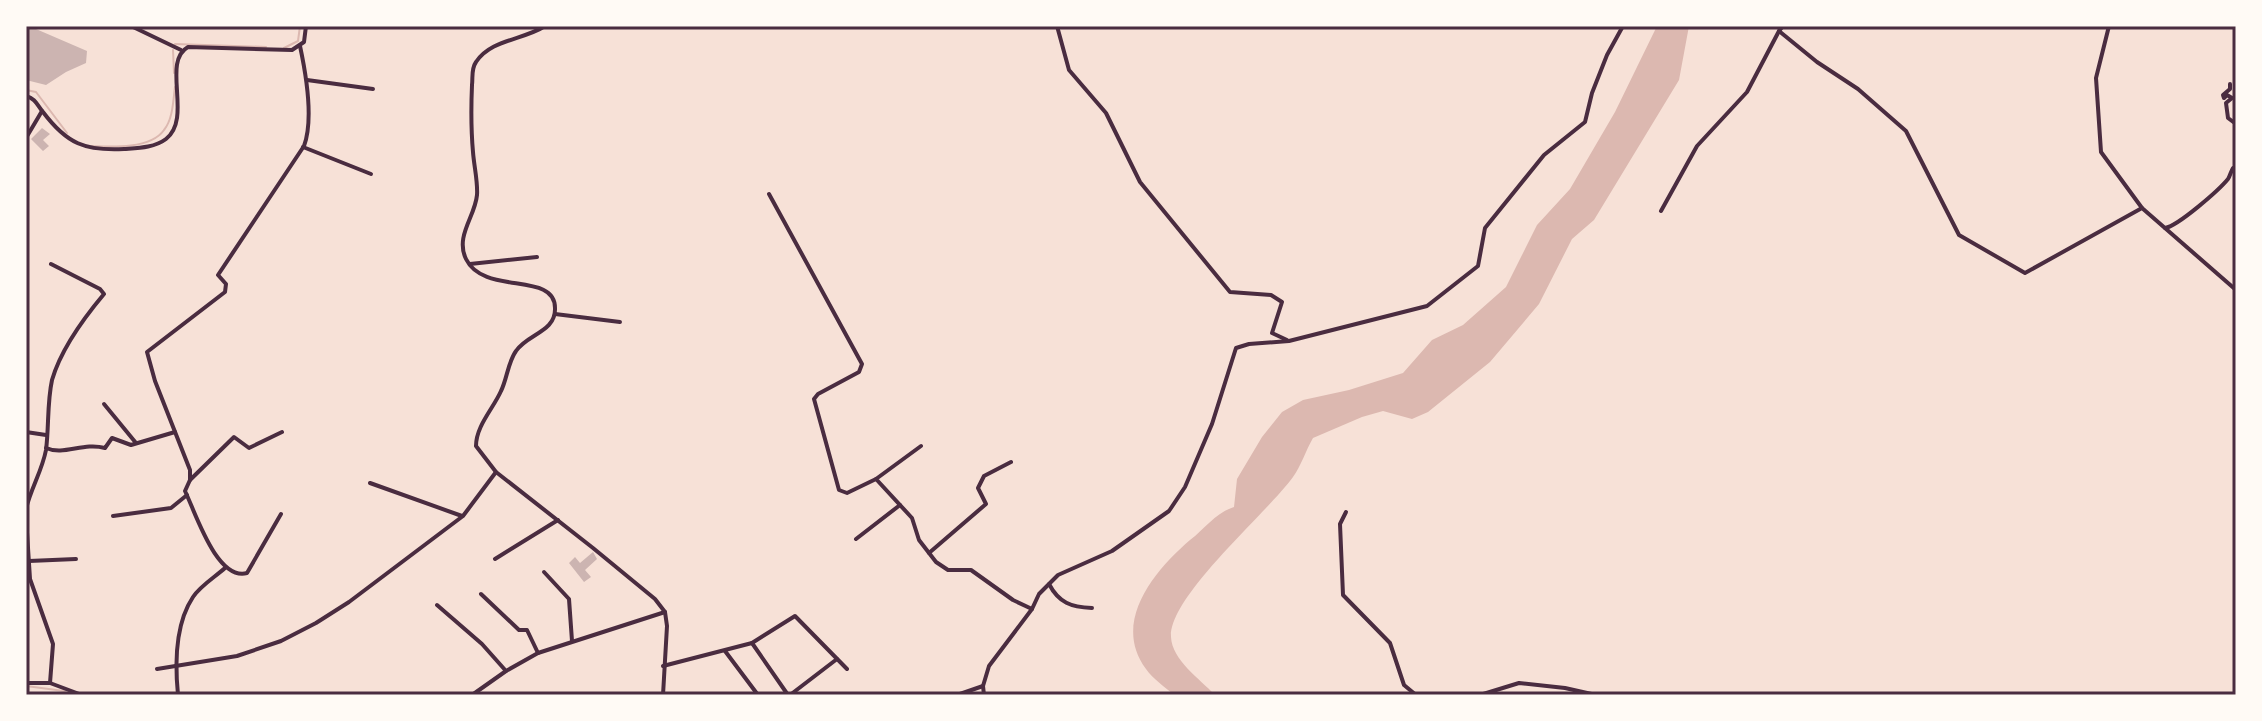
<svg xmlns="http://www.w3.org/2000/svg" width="2262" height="721" font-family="'Source Serif 4',serif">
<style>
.water{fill:#dcb8b0}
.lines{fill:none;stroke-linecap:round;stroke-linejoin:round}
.stream{stroke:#dcb8b0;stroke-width:2}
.building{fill:#ccb4b1}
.minor{stroke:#4a2c40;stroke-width:4}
.neatline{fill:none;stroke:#4a2c40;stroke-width:3}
</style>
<rect width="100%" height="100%" fill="#f7e1d7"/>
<path class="water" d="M1657,26H1689L1679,80L1594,220L1572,239L1539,304L1490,362L1428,412L1412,419L1383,411L1362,417L1313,438C1306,450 1301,466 1293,477C1268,512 1169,596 1171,637C1172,660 1200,679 1215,695H1174C1165,687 1153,679 1146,669C1111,622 1155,570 1190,540C1206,528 1215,513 1234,507L1237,479L1262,437L1282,412L1303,400L1349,390L1403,373L1432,340L1463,325L1506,287L1537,225L1570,189L1615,112Z"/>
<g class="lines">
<g class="stream">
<polyline points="175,44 266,47"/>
<polyline points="284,48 298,41 300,26"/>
<polyline points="173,50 174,73"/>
<polyline points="26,90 36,92 67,133"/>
<path d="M92,146C112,147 151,149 164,130C173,119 173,101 175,87"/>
<polyline points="26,686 64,691 69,695"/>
</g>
</g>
<g class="building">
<polygon points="29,26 87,51 86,63 66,72 46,85 26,80 26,31"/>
<polygon points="42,128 50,134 43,140 49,146 43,151 31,139"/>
<polygon points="593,552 597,559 585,570 591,577 584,582 569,563 575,557 580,563"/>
</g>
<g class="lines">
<g class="minor">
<polyline points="131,26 181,50"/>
<path d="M545,26C524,40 491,39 476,62C471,69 473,77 472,85C471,108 471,130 473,152C474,166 478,182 477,195C475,217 455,236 466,259C484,296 555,271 555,308C556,332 527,334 516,351C508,362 507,379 501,391C493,409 476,426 476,446L496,472L593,548L655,599L665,612L667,626L663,695"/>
<polyline points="1057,26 1069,70 1106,113 1140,182 1230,292 1271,295 1282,302 1272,333 1287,340"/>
<polyline points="1783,26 1779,31 1817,62 1858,89 1906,131 1959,235 2025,273 2142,208 2236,290"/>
<polyline points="2109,26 2096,78 2101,152 2142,208"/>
<polyline points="307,80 373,89"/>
<polyline points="2230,84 2230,89 2223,95 2224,98 2227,95 2232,98 2226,103 2228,118 2236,124"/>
<path d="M26,96C36,99 37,105 43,112C67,144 85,151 124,149C138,148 154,148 166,139C193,118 161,62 188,47L292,50L304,42L306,26"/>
<polyline points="26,138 42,111"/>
<polyline points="303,147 371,174"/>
<polyline points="769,194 862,364 859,372 818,394 814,399 839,490 847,493 876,479"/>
<polyline points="1661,211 1697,146 1747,92 1779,31"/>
<path d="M2165,228C2178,226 2219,190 2228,179C2230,176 2231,171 2233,168H2236"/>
<polyline points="470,264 537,257"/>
<polyline points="555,314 620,322"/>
<polyline points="104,404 136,443"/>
<polyline points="26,432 46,435"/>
<polyline points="921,446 876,479 912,518 919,540 936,562 948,570 971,570 1013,600 1032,609"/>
<path d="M46,448C64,456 83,442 105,448L112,438L131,445L175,432"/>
<polyline points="190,480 234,437 249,448 282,432"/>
<polyline points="370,483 462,516"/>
<path d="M26,509C31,488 42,471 46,450C49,427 47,403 52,380C61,349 83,319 104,294L100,289L51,264"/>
<polyline points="1346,512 1340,524 1343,595 1390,643 1404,685 1416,695"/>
<path d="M281,514L247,573C217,581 196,514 185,491L190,480V470L155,381L147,352L225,292L226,284L218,275L304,146C314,119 306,74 300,46"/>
<polyline points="113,516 171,508 187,495"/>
<polyline points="26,517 30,579 53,644 50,683"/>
<polyline points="856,539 900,505"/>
<polyline points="929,553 986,504 978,488 984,476 1011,462"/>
<polyline points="495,559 558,520"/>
<polyline points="29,561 76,559"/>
<polyline points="544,572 569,599 572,641"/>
<path d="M1049,584C1059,603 1071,607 1092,608"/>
<polyline points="481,594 519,630 527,630 538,653"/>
<polyline points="437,605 482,644 506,671 538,653 665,612"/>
<polyline points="752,643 788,695"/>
<polyline points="725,651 758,695"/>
<polyline points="663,666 752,643 795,616 847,669"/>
<polyline points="157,669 237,656 281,641 316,623 349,602 463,516 496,472"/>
<polyline points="26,683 50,683 82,695"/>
<path d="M178,695C175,665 175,624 193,597C200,586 215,577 225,568"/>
<polyline points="472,695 506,671"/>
<polyline points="790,695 837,659"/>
<polyline points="957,695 983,686"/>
<polyline points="984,695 983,686 989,666 1032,609 1039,594 1058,575 1112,551 1169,511 1185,487 1212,424 1236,348 1249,344 1289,341 1427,306 1478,266 1485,228 1544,155 1585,122 1592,93 1607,55 1623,26"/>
<polyline points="1480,695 1519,683 1565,688 1596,695"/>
</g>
</g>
<rect width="2262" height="721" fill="none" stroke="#fffaf5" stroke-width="56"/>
<rect x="28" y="28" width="2206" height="665" class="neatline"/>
</svg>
